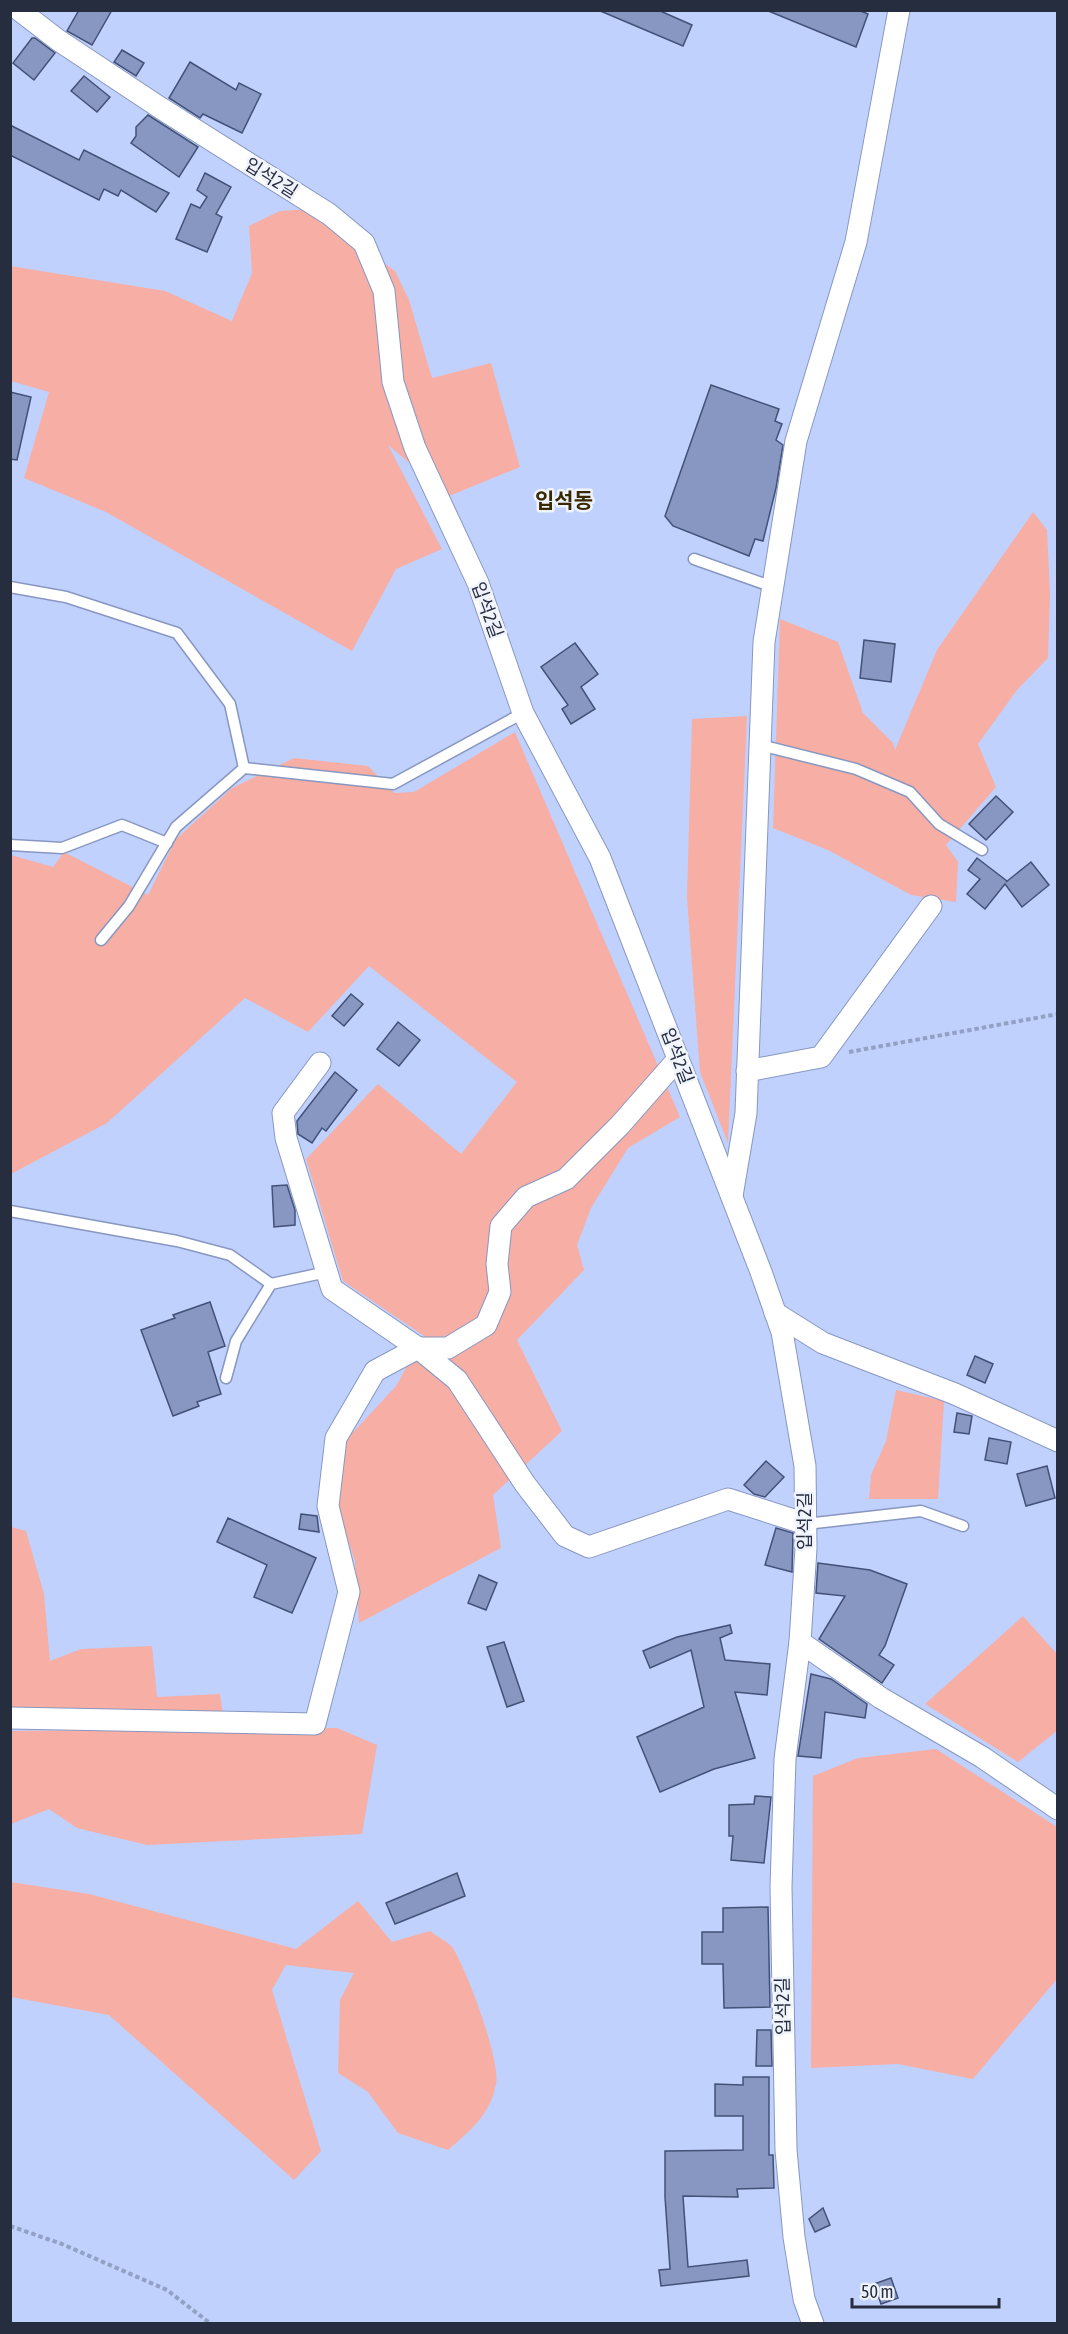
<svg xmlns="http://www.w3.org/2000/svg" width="1068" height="2334" font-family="'Asap Condensed','Noto Sans KR',sans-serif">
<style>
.green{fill:#f7aea4}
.building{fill:#8797c1;stroke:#435177;stroke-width:1.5}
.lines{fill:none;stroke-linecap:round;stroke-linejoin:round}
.service-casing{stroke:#8797c1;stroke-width:13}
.minor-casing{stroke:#8797c1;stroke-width:23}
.path{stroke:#92a0c4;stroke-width:4;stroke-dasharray:4.5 3;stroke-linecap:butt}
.service{stroke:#fff;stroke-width:10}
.minor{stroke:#fff;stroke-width:21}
.labels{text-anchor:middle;stroke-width:5;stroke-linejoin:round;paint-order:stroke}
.street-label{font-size:18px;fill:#262d3e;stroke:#eff3fc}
.quarter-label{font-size:21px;font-weight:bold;fill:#382900;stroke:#eff3fc}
</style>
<rect width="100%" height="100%" fill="#c0d1fe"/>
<g class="green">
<polygon points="310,209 395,271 409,300 432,378 491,363 520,467 449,496 388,445 442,549 396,569 352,651 106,512 24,478 49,392 11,381 10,266 165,291 232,321 252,273 249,226 280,211"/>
<polygon points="1033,512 1047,530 1050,593 1048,658 1017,690 978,744 996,787 946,845 958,862 956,902 911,895 828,850 773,828 780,619 838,642 863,713 893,743 895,750 937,650"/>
<polygon points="747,716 728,1143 700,1072 687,898 692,719"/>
<polygon points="515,732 680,1117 628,1148 591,1208 577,1245 584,1270 517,1340 562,1431 493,1495 501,1548 359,1623 355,1561 334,1499 344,1442 396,1386 424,1336 343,1281 306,1159 378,1084 461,1154 517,1082 369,966 308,1032 245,998 107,1123 11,1174 11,855 53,867 64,852 148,895 176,839 232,788 294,758 368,766 394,793 414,792"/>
<polygon points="896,1390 944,1401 938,1499 869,1499 871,1475 886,1441"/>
<polygon points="11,1527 26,1531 44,1594 50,1661 81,1649 152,1646 157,1697 220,1694 223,1714 11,1709"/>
<polygon points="1023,1616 1057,1654 1058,1730 1018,1762 925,1704"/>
<polygon points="337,1728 377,1745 362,1834 147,1845 77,1828 49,1809 11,1824 10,1731"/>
<polygon points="936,1749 1057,1827 1057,1979 973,2079 898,2064 811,2068 813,1776 858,1758"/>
<path d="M10,1882L89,1894L296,1949L358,1901L392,1942L430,1931C436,1936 447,1941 452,1947C466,1967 501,2061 496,2084C490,2115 471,2130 448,2150L398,2133L368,2092L338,2073L340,2000L354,1973L286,1965L272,1990L321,2151L294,2180L109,2015L11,1997Z"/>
</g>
<g class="building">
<polygon points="79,10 112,10 92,45 67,31"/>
<polygon points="598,10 658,10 692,25 683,46"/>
<polygon points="766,10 858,10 868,14 856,47"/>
<polygon points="32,38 35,38 55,53 34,80 13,63"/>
<polygon points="122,50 144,63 136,76 114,62"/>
<polygon points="190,62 236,90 239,83 261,94 242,133 203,114 200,118 169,98"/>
<polygon points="84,76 110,97 97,112 71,91"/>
<polygon points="148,115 198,147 179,177 131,143 136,136 136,127"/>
<polygon points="10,125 79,160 84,150 169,193 156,212 121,190 118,196 104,189 99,200 10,155"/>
<polygon points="205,173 231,187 216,214 222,217 207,252 176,239 191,204 200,208 207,197 197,190"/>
<polygon points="711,385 779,409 775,421 782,424 776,440 783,445 776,488 763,541 755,539 749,556 673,526 665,516"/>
<polygon points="10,392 31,397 17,460 10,459"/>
<polygon points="864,640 895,644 891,682 860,678"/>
<polygon points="575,643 598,674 581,687 595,709 571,724 562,709 568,705 541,667"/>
<polygon points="996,796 1013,812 986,840 969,824"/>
<polygon points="977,858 1007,881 1006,882 1031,862 1049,885 1022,907 1005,884 985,909 967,894 980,879 968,870"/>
<polygon points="351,994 363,1004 344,1026 332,1016"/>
<polygon points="398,1022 420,1040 399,1066 377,1049"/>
<polygon points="335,1072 357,1090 326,1131 322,1128 312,1143 298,1134 297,1121"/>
<polygon points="287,1185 295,1210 295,1225 274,1227 272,1186"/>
<polygon points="210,1302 225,1346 208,1352 221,1394 197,1402 199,1406 173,1416 141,1330 175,1318 173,1315"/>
<polygon points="975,1356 993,1364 985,1383 967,1375"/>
<polygon points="957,1413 972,1416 969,1434 954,1432"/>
<polygon points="989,1438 1011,1442 1007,1464 985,1460"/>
<polygon points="766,1461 784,1477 765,1497 754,1494 744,1485"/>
<polygon points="1047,1466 1055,1498 1026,1506 1017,1474"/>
<polygon points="301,1514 317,1516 319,1532 299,1529"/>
<polygon points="228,1518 316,1558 292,1613 254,1597 267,1565 217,1542"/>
<polygon points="776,1528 793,1533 792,1572 765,1565"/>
<polygon points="818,1563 870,1570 907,1584 885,1646 879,1655 894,1665 882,1683 819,1639 845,1596 816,1593"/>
<polygon points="479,1575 497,1583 486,1610 468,1603"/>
<polygon points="730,1625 732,1633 720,1638 725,1660 770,1664 767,1695 735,1692 755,1758 714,1769 660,1792 637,1737 704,1707 691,1650 650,1668 643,1651 677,1637"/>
<polygon points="504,1642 524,1701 507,1707 487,1647"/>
<polygon points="811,1674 831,1679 867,1704 865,1718 825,1712 821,1758 798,1756"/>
<polygon points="755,1796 771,1797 764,1863 731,1860 733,1836 729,1836 729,1805 754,1804"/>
<polygon points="457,1873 465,1896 395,1924 386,1903"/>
<polygon points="768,1907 770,2007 724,2008 723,1964 702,1964 702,1932 723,1932 723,1908"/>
<polygon points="757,2030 771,2030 772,2066 756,2066"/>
<polygon points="743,2077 769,2077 769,2155 773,2155 774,2188 737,2189 738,2197 683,2196 688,2267 747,2260 749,2276 661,2286 659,2270 670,2269 665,2197 665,2151 743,2150 743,2116 715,2116 715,2084 743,2085"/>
<polygon points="823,2208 830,2225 815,2232 809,2219"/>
<polygon points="891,2278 898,2298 881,2304 874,2284"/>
</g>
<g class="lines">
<g class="service-casing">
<g id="service">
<polyline points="694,559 773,587"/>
<polyline points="10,587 66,597 177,633 230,704 244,768"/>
<polyline points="760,745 856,769 910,792 939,824 982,850"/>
<polyline points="10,845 62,848 122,825 167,843"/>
<polyline points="101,940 129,906 176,827 244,768 393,784 523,713"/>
<polyline points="10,1211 177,1241 230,1255 271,1284"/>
<polyline points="226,1378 236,1341 271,1284 327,1272"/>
<polyline points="806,1524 921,1511 963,1526"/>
</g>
</g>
<g class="minor-casing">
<g id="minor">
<polyline points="19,10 58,40 159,107 329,214 364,243 384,291 393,382 415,448 478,583 523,713 600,858 761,1272 782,1332 805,1466 806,1548 800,1642 785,1759 781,1887 786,2150 794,2237 804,2299 813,2324"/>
<polyline points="320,1063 283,1113 286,1138 332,1289 418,1348 457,1380 525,1484 565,1536 589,1547 728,1499 806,1524"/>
<polyline points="747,1071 821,1057 931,906"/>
<polyline points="732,1196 746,1113 764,642 796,441 856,242 899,10"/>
<polyline points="775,1313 823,1343 955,1394 1058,1441"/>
<polyline points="800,1642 881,1698 982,1757 1058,1809"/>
<polyline points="10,1718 315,1724 349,1592 328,1506 336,1438 375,1371 418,1348 448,1348 486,1325 500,1292 497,1264 501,1226 526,1197 566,1179 620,1125 678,1059"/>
</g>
</g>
<g class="path">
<polyline points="849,1052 1058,1014"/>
<polyline points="10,2226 62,2244 167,2290 211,2324"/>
</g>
<use href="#service" class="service"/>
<use href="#minor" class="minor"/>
</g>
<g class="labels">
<g class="street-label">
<text transform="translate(271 178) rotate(32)" y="6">입석2길</text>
<text transform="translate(487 610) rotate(70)" y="6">입석2길</text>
<text transform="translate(677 1056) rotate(69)" y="6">입석2길</text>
<text transform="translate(805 1521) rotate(-90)" y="6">입석2길</text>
<text transform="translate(783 2006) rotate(-91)" y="6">입석2길</text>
</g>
<g class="quarter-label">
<text x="564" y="508">입석동</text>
</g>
</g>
<rect width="1068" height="2334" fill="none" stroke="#262d3e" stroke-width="24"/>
<path d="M852 2298v9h147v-9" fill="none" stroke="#262d3e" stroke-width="3"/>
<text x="861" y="2298" font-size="18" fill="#262d3e" stroke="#eff3fc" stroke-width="4.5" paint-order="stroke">50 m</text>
</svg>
